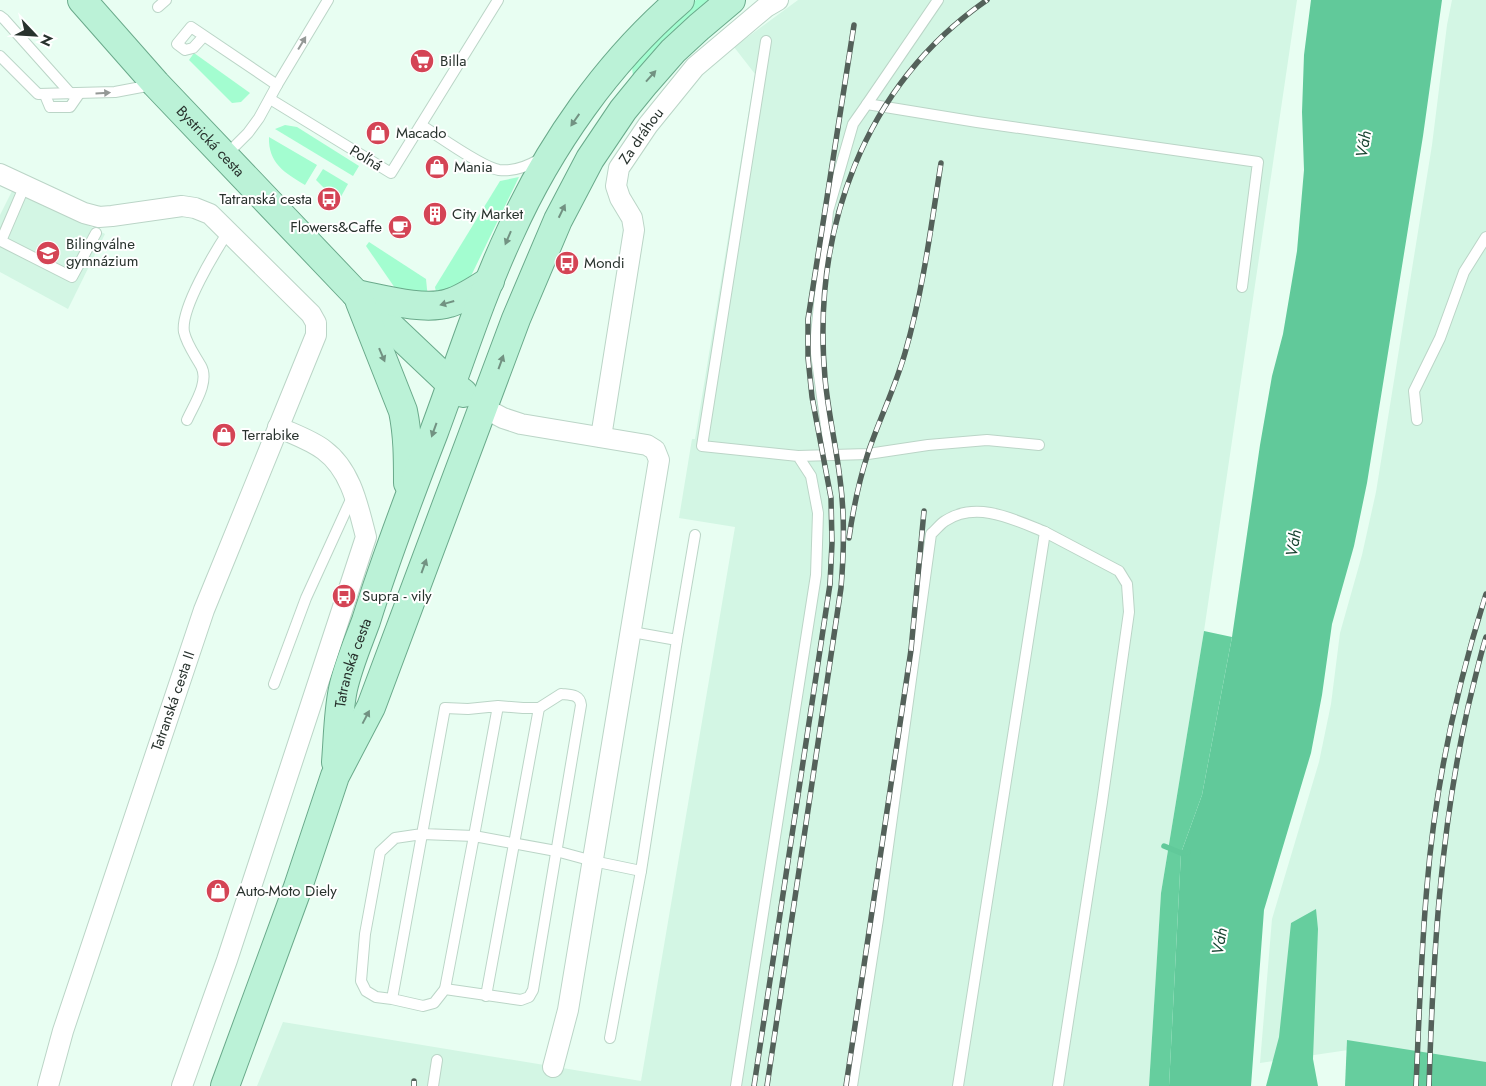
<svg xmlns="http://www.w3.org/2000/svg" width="1486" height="1086" font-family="Jost,sans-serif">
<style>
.built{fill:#d3f6e4}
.green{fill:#a3fdd0}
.forest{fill:#66ce9e}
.water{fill:#61c99a}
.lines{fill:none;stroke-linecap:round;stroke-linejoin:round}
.stream{stroke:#61c99a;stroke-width:5.5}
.lane-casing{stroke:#bbd5c7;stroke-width:12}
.street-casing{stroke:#bbd5c7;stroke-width:22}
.primary-casing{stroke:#6aaa8b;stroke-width:30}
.lane{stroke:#fff;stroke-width:10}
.street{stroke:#fff;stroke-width:20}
.primary{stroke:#bbf2d7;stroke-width:28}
.rail-casing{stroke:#54615a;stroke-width:5.5}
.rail{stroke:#fff;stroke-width:4;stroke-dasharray:11;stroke-linecap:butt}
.oneway{fill:#949896}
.oneway2{fill:#729282}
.labels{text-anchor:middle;stroke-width:4;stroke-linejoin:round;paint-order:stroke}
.poi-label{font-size:15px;fill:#28322d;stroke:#fff;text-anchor:start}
.street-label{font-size:15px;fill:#28322d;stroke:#fff}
.water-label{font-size:16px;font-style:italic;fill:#194532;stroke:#fff}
</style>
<rect width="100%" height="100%" fill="#e8fef2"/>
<g class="built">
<polygon points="798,0 1297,0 1204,631 1161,893 1149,1086 257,1086 283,1022 641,1081 735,527 679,518 692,439 695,439 755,74 734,47"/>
<polygon points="1452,0 1486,0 1486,1069 1355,1049 1260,1063 1272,919 1319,762 1331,704 1340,633 1362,555 1376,492 1432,145 1447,25"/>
<polygon points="14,187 105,234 68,309 0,272 0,215"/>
</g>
<g class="green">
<polygon points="696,0 715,0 633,76 632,67 686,8"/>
<polygon points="194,53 250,93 241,102 232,103 189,60"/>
<polygon points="285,125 297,127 359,166 353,176 275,129"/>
<path d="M269,137L317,165L305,185C285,173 268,163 269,137Z"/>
<polygon points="323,169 348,184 338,202 316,180"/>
<polygon points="519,177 471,276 464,285 437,297 435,287 500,181"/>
<polygon points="369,242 426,279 428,299 395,288 366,246"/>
</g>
<g class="forest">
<polygon points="1204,631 1232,637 1202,795 1181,853 1169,1086 1149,1086 1161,893"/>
<polygon points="1316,909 1318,929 1313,1059 1318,1086 1266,1086 1279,1037 1291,923"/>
<polygon points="1347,1040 1486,1062 1486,1086 1345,1086"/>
</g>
<polygon class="water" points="1311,0 1442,0 1423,136 1367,483 1354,546 1332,624 1322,695 1311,753 1264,910 1251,1086 1169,1086 1181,853 1202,795 1232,637 1260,445 1272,376 1283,334 1297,251 1304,170 1302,112 1304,55"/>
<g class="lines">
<polyline class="stream" points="1164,846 1181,853 1188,852"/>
<g class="lane-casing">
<g id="lane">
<polyline points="158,7 166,0"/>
<polyline points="0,16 4,19 71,94"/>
<polyline points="204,36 193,48 185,50 177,44 191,27 277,85"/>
<polyline points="0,56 38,94 115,92 152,85"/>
<polyline points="45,95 50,107 70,107 79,94"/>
<polyline points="270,99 391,173 498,0"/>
<polyline points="867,104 938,0"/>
<path d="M421,125C439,136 481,167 499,170C514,172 528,166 540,159"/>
<polyline points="226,155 248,133 259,118 277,85 328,0"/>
<polyline points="25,185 1,241 72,277 96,233"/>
<path d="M187,420C193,406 210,382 201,366C195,355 187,345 184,332C180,309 215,252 228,232"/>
<polyline points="1417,420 1414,391 1440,338 1464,272 1486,237"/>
<polyline points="830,455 815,346 828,211 853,124 867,104 977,122 1258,162 1242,287"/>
<polyline points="798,456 868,454 928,445 987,440 1039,445"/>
<polyline points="1045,532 1119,571 1127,584 1129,612 1102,802 1058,1086"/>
<polyline points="632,632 677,640 695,535"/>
<polyline points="274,684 306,598 353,495"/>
<polyline points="445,989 474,836 556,851 593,861 641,871"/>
<polyline points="486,996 539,708"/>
<path d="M392,999L376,997L366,991L361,981L365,934L380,852L395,838L422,834L474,836L498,706L523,708H539L561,694C570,695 580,694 581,705L533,990L529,997L521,1000L445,989L434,1003L423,1006L392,999L445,708L468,709L498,706"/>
<polyline points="610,1038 641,871 677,640"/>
<polyline points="433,1086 437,1060"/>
<polyline points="736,1086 816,575 818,513 811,476 798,456 702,446 766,41"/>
<path d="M852,1086L878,919L931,534C936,530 940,524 945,521C977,500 1015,520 1045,532L958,1086"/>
</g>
</g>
<g class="street-casing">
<g id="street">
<polyline points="0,174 84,213 99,217 112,216 182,206 195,208 210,214 311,314 316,323 316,335 204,610 63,1031 48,1086"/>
<polyline points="484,408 503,418 521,424 647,445 655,450 659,460 568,1010 553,1067"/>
<path id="s1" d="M601,437L634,230L632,218L620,198L616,186L619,168L648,125L695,67L766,7L778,0"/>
<path d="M182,1086L227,960L366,537C358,506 351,470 324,450C311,440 293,434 278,427"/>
</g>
</g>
<g class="primary-casing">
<g id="primary">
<path id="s2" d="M82,0L156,84L356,294L451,384L463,393"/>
<path d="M356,294C382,299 424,311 449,303C463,299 477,289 490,281"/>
<path d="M360,302L403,411C408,435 408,459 408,483"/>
<path id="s3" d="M336,762C338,738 338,713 343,689C348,666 358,643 366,621C386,557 410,494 434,432C459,365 480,297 510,233C549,146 608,62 680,0"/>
<polyline points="225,1086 298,887 335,776 371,707 516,319 558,220 590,159 623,110 645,83 673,51 699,27 731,0"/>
</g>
</g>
<use href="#lane" class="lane"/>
<use href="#street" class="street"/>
<use href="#primary" class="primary"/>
<g class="rail-casing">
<g id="rail">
<path d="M849,538C853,510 859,481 868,453C879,420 895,388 905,353C923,291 931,227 941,163"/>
<polyline points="414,1086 414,1081"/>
<polyline points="754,1086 830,584 832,543 831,498 812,397 808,358 808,319 854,25"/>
<path d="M767,1086L841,588C844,552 845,515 840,479C836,445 828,412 825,378C812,230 863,86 987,0"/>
<polyline points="846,1086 911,650 924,511"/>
<path d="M1416,1086C1419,1019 1421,953 1427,886C1435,787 1456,689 1486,594"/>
<path d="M1429,1086C1433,959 1440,831 1468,707C1474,683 1479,660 1486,637"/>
</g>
</g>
<use href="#rail" class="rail"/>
</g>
<defs><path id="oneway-solid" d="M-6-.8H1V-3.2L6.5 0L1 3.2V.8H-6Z" transform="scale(1.25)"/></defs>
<g class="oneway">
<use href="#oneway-solid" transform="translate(302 43) rotate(-59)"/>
<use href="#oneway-solid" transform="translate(103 93) rotate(-3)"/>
</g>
<g class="oneway2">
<use href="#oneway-solid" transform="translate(651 76) rotate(-48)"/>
<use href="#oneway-solid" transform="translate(575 120) rotate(125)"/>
<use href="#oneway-solid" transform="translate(562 211) rotate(-64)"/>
<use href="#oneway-solid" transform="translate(508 238) rotate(113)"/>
<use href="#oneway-solid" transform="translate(447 303) rotate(164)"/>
<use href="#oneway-solid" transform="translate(382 355) rotate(67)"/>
<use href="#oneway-solid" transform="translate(501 362) rotate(-70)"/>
<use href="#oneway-solid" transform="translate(434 430) rotate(110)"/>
<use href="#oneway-solid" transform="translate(424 566) rotate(-70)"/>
<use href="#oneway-solid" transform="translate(366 717) rotate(-62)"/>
</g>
<defs>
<g id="supermarket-disc" transform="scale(1.25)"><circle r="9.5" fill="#d44455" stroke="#fff"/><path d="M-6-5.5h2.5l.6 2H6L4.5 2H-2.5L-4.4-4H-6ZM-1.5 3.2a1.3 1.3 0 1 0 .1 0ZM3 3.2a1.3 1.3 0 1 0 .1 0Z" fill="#fff"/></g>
<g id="shop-disc" transform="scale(1.25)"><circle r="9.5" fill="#d44455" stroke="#fff"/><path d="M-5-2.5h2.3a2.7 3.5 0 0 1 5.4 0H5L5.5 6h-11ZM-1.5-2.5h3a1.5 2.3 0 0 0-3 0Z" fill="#fff"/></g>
<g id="bus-disc" transform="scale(1.25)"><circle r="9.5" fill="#d44455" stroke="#fff"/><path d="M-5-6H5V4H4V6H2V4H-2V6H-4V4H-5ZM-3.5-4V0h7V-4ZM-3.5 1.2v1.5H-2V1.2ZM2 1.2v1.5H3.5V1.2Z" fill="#fff"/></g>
<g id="building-disc" transform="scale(1.25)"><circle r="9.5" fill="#d44455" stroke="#fff"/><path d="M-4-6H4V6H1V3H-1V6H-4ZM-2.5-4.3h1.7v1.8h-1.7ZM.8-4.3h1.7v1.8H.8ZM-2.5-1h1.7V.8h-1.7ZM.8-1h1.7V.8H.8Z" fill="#fff"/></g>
<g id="cafe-disc" transform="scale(1.25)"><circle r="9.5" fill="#d44455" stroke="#fff"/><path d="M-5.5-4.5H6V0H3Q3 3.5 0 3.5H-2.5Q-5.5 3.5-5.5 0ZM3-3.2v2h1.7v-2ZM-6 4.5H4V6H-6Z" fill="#fff"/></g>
<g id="school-disc" transform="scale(1.25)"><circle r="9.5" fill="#d44455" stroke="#fff"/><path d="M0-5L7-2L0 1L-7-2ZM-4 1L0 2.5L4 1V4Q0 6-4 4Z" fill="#fff"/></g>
</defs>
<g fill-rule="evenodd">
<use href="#supermarket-disc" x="422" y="61"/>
<use href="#shop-disc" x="378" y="133"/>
<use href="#shop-disc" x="437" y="167"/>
<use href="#bus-disc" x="329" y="199"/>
<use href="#building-disc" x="435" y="214"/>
<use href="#cafe-disc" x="400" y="227"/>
<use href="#school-disc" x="48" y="253"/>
<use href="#bus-disc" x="567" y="263"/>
<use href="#shop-disc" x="224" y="435"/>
<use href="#bus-disc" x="344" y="596"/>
<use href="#shop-disc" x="218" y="891"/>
</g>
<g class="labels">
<g class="poi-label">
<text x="440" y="66">Billa</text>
<text x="396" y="138">Macado</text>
<text x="454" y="172">Mania</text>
<text x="312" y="204" text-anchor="end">Tatranská cesta</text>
<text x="452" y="219">City Market</text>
<text x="382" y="232" text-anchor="end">Flowers&amp;Caffe</text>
<text x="66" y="249">Bilingválne<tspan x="66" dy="17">gymnázium</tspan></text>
<text x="584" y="268">Mondi</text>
<text x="242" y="440">Terrabike</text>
<text x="362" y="601">Supra - vily</text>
<text x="236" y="896">Auto-Moto Diely</text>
</g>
<g class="street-label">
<text dy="5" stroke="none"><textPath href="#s1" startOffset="315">Za dráhou</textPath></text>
<text dy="5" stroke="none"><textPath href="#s2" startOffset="191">Bystrická cesta</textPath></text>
<text transform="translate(366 158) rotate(31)" y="5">Poľná</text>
<text dy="5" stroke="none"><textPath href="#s3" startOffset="101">Tatranská cesta</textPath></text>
<text transform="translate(173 701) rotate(-71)" y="5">Tatranská cesta II</text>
</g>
<g class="water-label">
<text transform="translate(1363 144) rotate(-80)" y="6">Váh</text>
<text transform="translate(1293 543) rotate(-80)" y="6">Váh</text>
<text transform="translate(1219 941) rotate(-80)" y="6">Váh</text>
</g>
</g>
<g transform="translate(35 35) rotate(115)" stroke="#ffffff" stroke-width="4" paint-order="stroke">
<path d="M0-4L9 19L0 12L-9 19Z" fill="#28322d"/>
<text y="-8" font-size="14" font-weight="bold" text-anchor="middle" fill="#28322d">N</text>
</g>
</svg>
